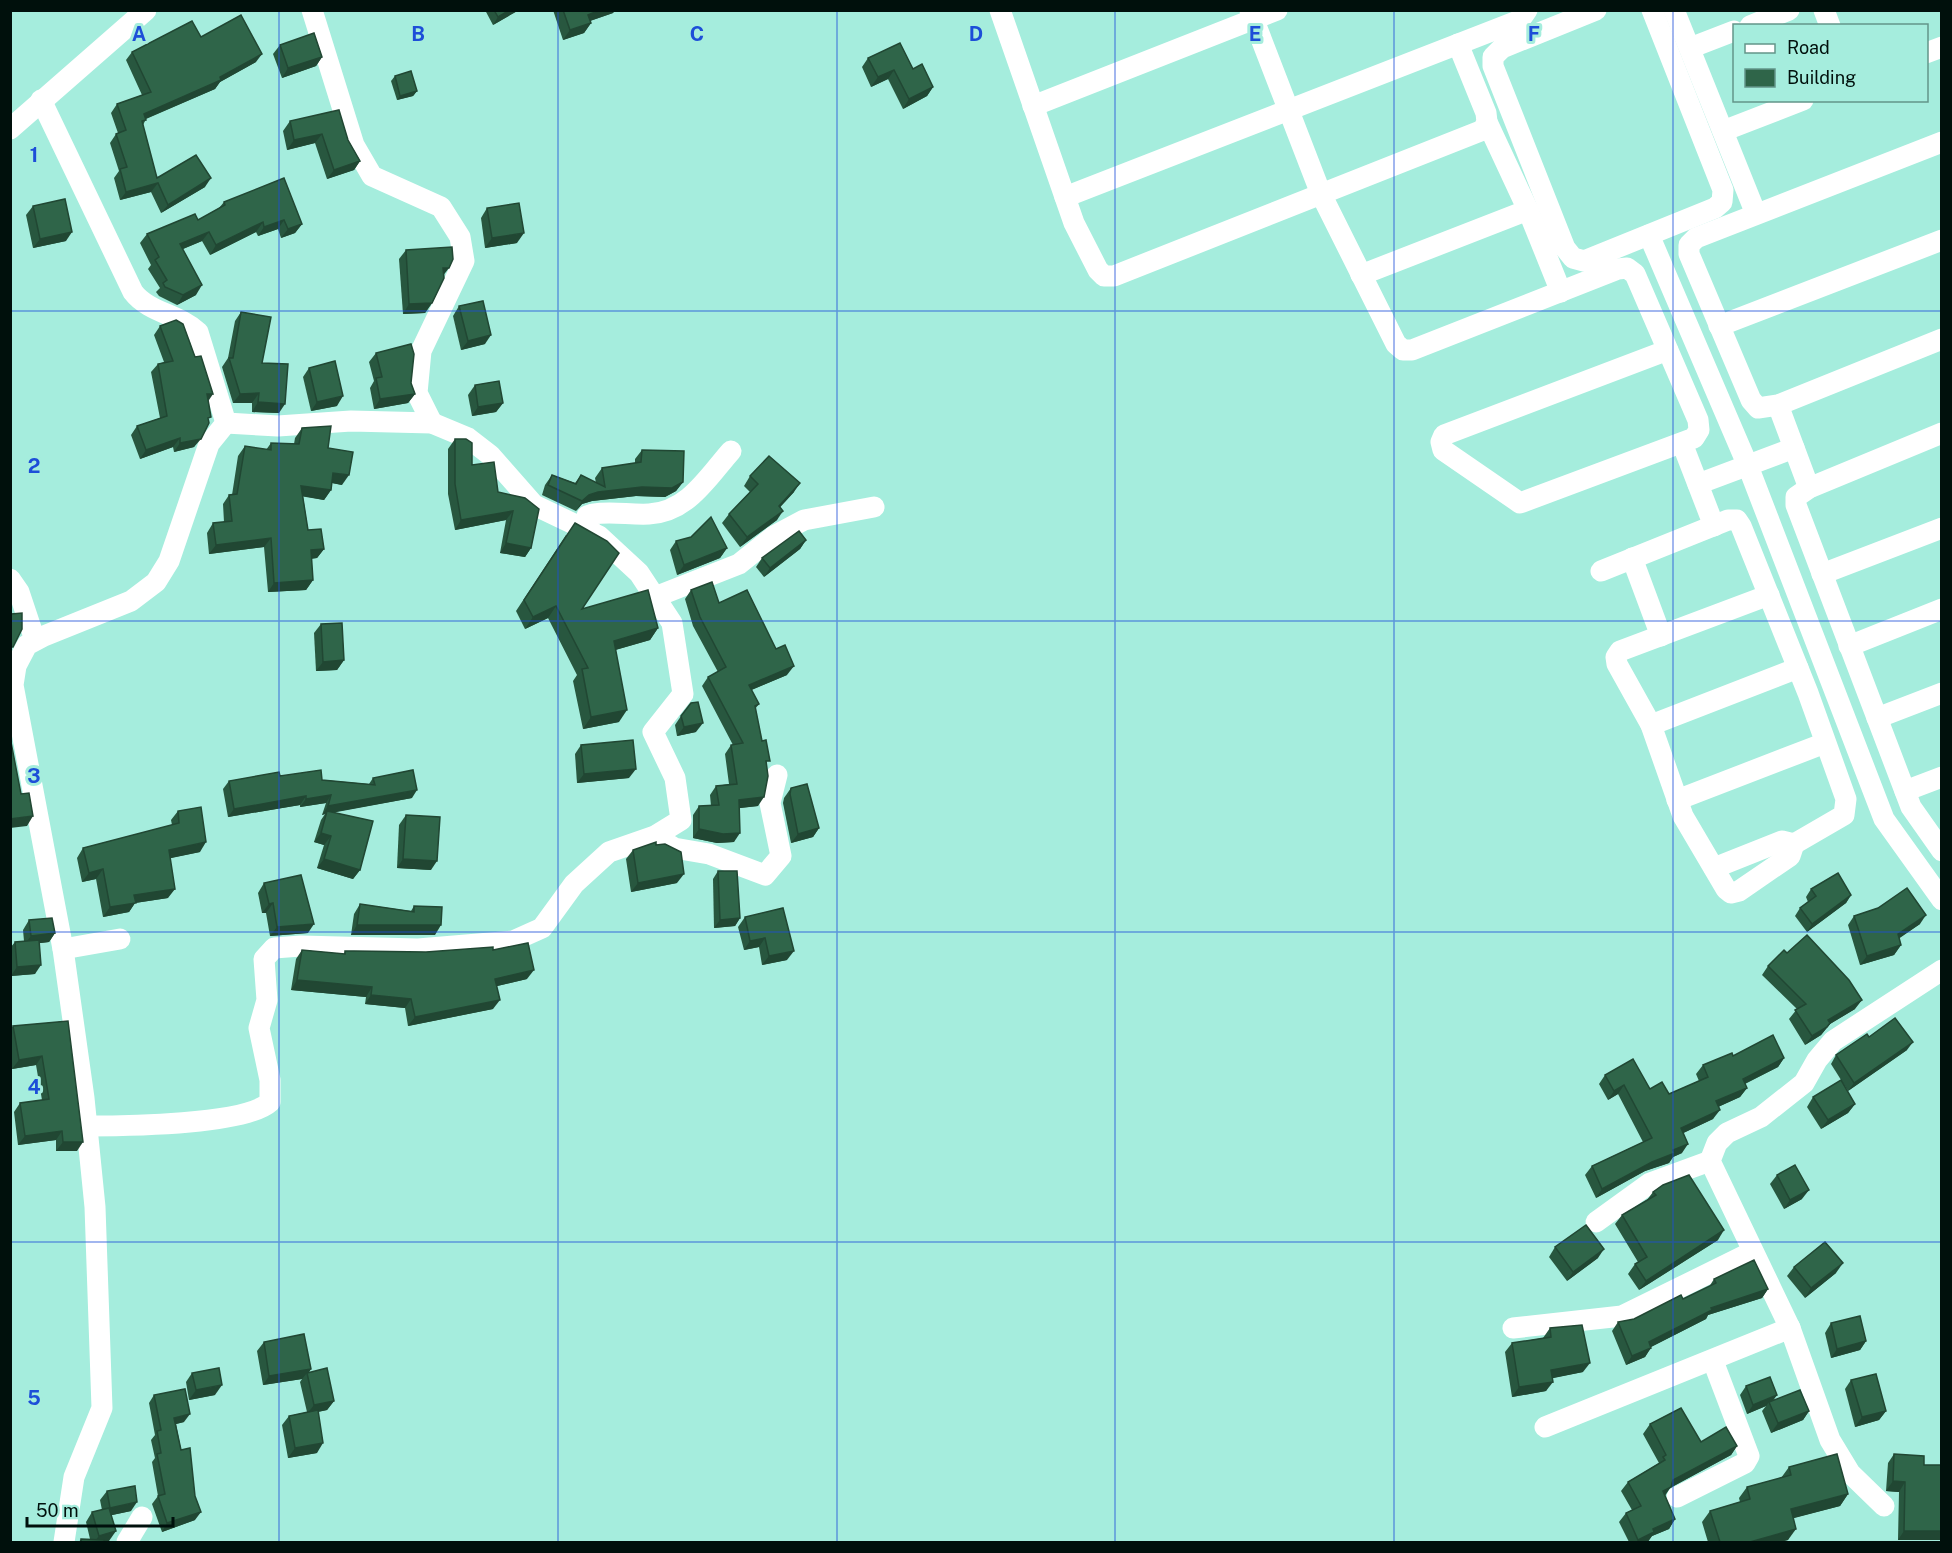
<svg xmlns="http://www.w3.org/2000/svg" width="1952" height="1553" font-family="'Public Sans',sans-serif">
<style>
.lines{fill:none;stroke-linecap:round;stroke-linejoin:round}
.minor{stroke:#fff;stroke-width:21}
.wall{fill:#28573f}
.shaded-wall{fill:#214733}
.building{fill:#2f6549;stroke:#214733;stroke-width:1.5}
.grid{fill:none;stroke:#1d4ed8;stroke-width:1.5;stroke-opacity:0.55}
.grid-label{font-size:20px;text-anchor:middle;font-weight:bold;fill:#1d4ed8;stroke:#a5eddd;stroke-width:6;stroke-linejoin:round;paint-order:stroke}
</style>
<rect width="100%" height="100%" fill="#a5eddd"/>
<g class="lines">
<g class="minor">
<polyline points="312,10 354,145 372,176 441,207 460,237 464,261 421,351 417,393 432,423"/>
<polyline points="1000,10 1074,223 1098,270 1104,276 1114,276 1483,130 1487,122 1486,113 1458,44"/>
<polyline points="1250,10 1321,194 1396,344 1403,350 1412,350 1618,269 1627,268 1635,274 1698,420 1699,430 1694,438 1520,503 1443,450 1441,442 1444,435 1668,350"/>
<polyline points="1596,10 1502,48 1493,57 1493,66 1565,248 1573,258 1584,261 1715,208 1722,202 1723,190 1652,10"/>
<polyline points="1674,10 1756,214"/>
<polyline points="1824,10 1830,26"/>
<polyline points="1750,26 1789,10"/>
<polyline points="1690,48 1734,31"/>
<polyline points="1926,53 1942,47"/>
<path d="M41,100L133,292C149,313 179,314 198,332L226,423"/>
<polyline points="1033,106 1277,10"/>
<polyline points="1487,122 1528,210 1561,292"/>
<polyline points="10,129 146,10"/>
<polyline points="1723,131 1803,100"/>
<polyline points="1942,142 1696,238 1689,245 1689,254 1751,400 1758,408 1778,405 1942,339"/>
<polyline points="1065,197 1520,20 1527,10"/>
<polyline points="1649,235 1748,466 1884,819 1942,900"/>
<polyline points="1361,275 1528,210"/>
<polyline points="1719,326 1942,240"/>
<polyline points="1778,405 1809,488"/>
<polyline points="1942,433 1809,488 1796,497 1796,505 1911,807 1942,851"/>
<polyline points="1682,443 1714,526"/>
<polyline points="1698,484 1794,448"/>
<path d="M590,530L587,516L593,514C612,511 630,515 649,514C688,512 708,477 731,451"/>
<polyline points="1632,558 1661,636"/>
<polyline points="1601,571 1728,520 1737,520 1741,526 1808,693 1846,799 1844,815 1794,844 1782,841 1714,868"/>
<polyline points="1822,574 1942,528"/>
<polyline points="10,579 19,592 35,640"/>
<polyline points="1769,595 1620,651 1616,657 1617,664 1651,725 1683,816 1726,889 1731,893 1739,891 1790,856 1794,844"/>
<polyline points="655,597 739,564 774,536 804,520 874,507"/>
<polyline points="1849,646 1942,609"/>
<polyline points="1877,718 1942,693"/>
<polyline points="1651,725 1798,668"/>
<polyline points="1905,791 1942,777"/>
<polyline points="1677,800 1825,743"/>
<polyline points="655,836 674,848 709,854 765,875 781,856 770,803 777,775"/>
<polyline points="63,949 120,939"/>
<path d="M86,1126C123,1126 245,1125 270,1102V1080L259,1028L267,1000L264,959L274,948L301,946L418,949L513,941L542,928L574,884L609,852L655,836L681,820L675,778L653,732L683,694L672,623L639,573L599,536L534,505L490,455L468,438L432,423L351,421L278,426L226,423"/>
<polyline points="1596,1222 1650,1183 1710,1161"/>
<polyline points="1513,1328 1622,1316 1752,1252"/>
<polyline points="1545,1427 1790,1328"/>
<polyline points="1677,1497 1745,1463 1749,1456 1713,1361"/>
<polyline points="1884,1506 1850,1473 1830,1440 1790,1328 1710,1161 1717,1143 1727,1133 1761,1117 1804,1083 1817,1060 1833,1041 1942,970"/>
<polyline points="64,1542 74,1477 102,1408 95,1207 84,1098 63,949 13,685 16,666 27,645 44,636 131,601 156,582 169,561 209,444 226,423"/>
<polyline points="127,1542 142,1517"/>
</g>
</g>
<g class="wall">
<polygon points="485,10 519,10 493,25"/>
<polygon points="553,10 615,10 613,13 590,21 591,23 584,33 563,40"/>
<polygon points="201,37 256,62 220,82 215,89 146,119 143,125 157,178 205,187 161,213 151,192 120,200 114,178 119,171 110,143 116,134 118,133 111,113 117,104 142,95 126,60 132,52"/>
<polygon points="280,45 322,57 316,66 282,78 273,54"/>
<polygon points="868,58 913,69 933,87 927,96 903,109 888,79 871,87 862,67"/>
<polygon points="395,76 417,91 413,96 397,100 391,81"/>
<polygon points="290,121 348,140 360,161 354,170 327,179 315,143 287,150 283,131"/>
<polygon points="224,202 302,224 295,233 281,238 278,229 258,236 256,232 210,255 202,241 183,249 196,295 177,305 159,296 156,292 160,288 148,269 151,265 140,243 147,234 198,220 219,208"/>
<polygon points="33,206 66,241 33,248 26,215"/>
<polygon points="487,208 517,243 485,248 481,218"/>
<polygon points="406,250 444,275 432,303 425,313 403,314 399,259"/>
<polygon points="459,306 485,344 461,350 453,316"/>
<polygon points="241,312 262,363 279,413 252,412 252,403 233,403 222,367 228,358 235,321"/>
<polygon points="160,326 208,401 208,421 194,447 174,452 173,447 140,459 131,435 137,426 160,418 151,372 158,364 164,362 154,335"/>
<polygon points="376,353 411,383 415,394 408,403 374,409 370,388 374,381 369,362"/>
<polygon points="309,368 337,406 311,411 303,377"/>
<polygon points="475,385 503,403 496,412 472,416 468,395"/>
<polygon points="302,428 328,448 342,485 332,483 331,490 324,500 303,496 308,530 324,549 317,558 311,559 313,580 306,590 268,592 264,547 209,554 207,533 213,523 224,522 223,504 229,495 232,495 238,456 245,446 266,450 271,443 294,444 295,438"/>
<polygon points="455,439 472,465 498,492 525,498 531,548 525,557 500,553 506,520 455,530 448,494 448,449"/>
<polygon points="642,450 683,482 676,491 665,497 636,496 592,501 582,504 576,511 542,495 545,485 552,475 575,483 581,475 596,483 595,478 602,468 635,463 635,459"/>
<polygon points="750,476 794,492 780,507 777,520 740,547 722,523 729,514 750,492 744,486"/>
<polygon points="566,535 582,609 658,628 650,640 615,650 619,722 583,729 573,681 577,675 548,618 525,629 516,611"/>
<polygon points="806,540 800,549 764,577 756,567 762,558"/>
<polygon points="676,541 727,548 720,558 677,575 670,550"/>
<polygon points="691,590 719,603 787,675 751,690 759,704 755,709 766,765 758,806 739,808 734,842 717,843 693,838 693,815 699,806 711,806 710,795 716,786 729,784 725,754 731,745 733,745 702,686 708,677 718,672 693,626 685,599"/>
<polygon points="321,624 344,660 337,670 316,671 314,633"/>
<polygon points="681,716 696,732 677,736 675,725"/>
<polygon points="581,745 629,778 577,783 575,754"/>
<polygon points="280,776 369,784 373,778 412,798 334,812 360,870 353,879 317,868 324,845 314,842 321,820 325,814 322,815 326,803 300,807 300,805 228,817 223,789 229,781"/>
<polygon points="791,788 819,828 813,837 791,843 783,803 784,798"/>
<polygon points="178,811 200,852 170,858 168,898 135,903 129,912 103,917 96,879 82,882 77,858 83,848 172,825 171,820"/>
<polygon points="406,815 431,870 397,868 399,825"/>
<polygon points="656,845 677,883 631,892 626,859 633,850"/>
<polygon points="718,871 740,918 735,926 714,928 713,879"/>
<polygon points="264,883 308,933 270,936 266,913 262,913 258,893"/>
<polygon points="1811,889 1851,895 1846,903 1807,932 1795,916 1800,908 1808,902 1806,897"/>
<polygon points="360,904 411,911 414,906 435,935 351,935 354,914"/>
<polygon points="1854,916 1920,924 1899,938 1901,945 1894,955 1860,965 1848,925"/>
<polygon points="745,917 787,960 762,965 759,947 744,950 738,927"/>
<polygon points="29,920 55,933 49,942 40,943 35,974 11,976 10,948 15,942 24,941 23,930"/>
<polygon points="302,950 344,954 345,951 426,952 493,950 527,979 497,986 493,1009 408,1026 405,1008 365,1004 366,997 291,990 296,959"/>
<polygon points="1768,966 1855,1009 1830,1024 1821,1035 1805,1045 1789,1019 1797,1009 1762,975"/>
<polygon points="68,1021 77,1151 56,1151 56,1140 18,1145 14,1112 20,1103 42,1100 36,1065 12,1069 10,1059 10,1029 13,1026"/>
<polygon points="1869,1037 1907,1050 1848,1091 1831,1064 1836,1055"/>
<polygon points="1733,1056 1784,1058 1778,1067 1745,1084 1747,1088 1740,1097 1718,1107 1713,1119 1683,1133 1682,1153 1673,1157 1669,1163 1645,1171 1596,1198 1585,1175 1592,1166 1643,1142 1618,1094 1608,1100 1599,1084 1605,1075 1669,1094 1699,1081 1696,1074 1703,1065"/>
<polygon points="1813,1097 1855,1104 1848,1113 1821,1129 1807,1107"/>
<polygon points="1777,1175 1802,1199 1784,1209 1770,1184"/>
<polygon points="1653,1192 1718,1240 1639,1290 1628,1274 1635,1264 1638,1262 1615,1224 1622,1215 1647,1200"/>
<polygon points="1555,1247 1598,1258 1567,1281 1549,1257"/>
<polygon points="1794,1267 1836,1273 1805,1298 1787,1276"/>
<polygon points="1714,1279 1768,1289 1762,1298 1708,1315 1706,1319 1651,1347 1645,1357 1626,1365 1612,1331 1618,1322 1634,1319 1683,1299 1709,1287"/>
<polygon points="1831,1323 1866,1341 1860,1350 1831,1358 1825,1333"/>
<polygon points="1550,1328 1583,1372 1552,1378 1546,1391 1512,1397 1505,1352 1512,1343 1543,1338"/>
<polygon points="264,1342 311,1369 309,1372 334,1401 327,1410 318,1412 317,1453 288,1458 282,1425 289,1416 307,1412 300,1382 302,1379 263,1385 257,1351"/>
<polygon points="192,1373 215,1395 189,1400 186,1382"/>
<polygon points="1851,1380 1886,1411 1879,1420 1855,1427 1845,1389"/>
<polygon points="1746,1386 1773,1400 1809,1411 1803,1420 1771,1433 1762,1411 1766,1406 1747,1414 1740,1395"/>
<polygon points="154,1395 184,1422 176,1424 195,1520 162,1532 152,1504 158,1496 152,1462 155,1458 151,1440 155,1435 149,1403"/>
<polygon points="1650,1424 1701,1442 1737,1446 1731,1455 1670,1488 1665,1496 1675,1519 1669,1529 1652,1536 1646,1542 1629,1542 1619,1522 1626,1513 1632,1510 1621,1491 1628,1482 1659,1463 1643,1434"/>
<polygon points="1894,1454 1924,1465 1941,1540 1898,1540 1899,1492 1886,1491 1888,1463"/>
<polygon points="1789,1467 1848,1494 1840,1506 1793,1518 1788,1540 1780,1542 1708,1542 1702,1522 1710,1511 1740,1502 1739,1498 1747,1487 1781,1478"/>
<polygon points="107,1491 131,1511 112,1515 109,1541 104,1542 79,1542 81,1539 90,1539 86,1522 92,1512 102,1510 100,1500"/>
</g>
<g class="shaded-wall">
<polygon points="510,10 519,10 493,25 498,17"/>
<polygon points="600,10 615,10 613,13 581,24 588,15"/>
<polygon points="591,23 584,33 563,40 570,30"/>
<polygon points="262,54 256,62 220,82 215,89 138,122 144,114 220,77"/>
<polygon points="322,57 316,66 282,78 288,68"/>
<polygon points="894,70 888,79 871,87 878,77"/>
<polygon points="933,87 927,96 903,109 909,99"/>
<polygon points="417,91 413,96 397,100 400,96"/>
<polygon points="322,134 315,143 287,150 294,140"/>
<polygon points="360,161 354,170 327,179 334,170"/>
<polygon points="211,178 205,187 161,213 168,205"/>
<polygon points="158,183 151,192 120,200 126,192"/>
<polygon points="284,220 278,229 258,236 264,227"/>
<polygon points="263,222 256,232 210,255 216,245"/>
<polygon points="302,224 295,233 281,238 288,229"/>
<polygon points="72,232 66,241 33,248 40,239"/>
<polygon points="209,232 202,241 173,253 180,244"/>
<polygon points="524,233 517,243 485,248 492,238"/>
<polygon points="443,268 449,268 442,277"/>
<polygon points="202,285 196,295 177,305 183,295"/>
<polygon points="432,303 425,313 403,314 409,304"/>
<polygon points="491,335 485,344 461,350 468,341"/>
<polygon points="259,393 252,403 233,403 240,394"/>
<polygon points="207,394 213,394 207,403"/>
<polygon points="415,394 408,403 374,409 380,399"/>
<polygon points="343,396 337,406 311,411 317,402"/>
<polygon points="258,402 285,404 279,413 252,412"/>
<polygon points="503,403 496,412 472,416 478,407"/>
<polygon points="180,438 173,447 140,459 146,450"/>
<polygon points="201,439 194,447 174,452 180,443"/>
<polygon points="333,473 349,475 342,485 327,482"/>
<polygon points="683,482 676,491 665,497 636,496 592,501 582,504 576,511 582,501 589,495 598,492"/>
<polygon points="800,483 794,492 773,515 779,506"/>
<polygon points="301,486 331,490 324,500 294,495"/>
<polygon points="513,511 506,520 455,530 461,520"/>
<polygon points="783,511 777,520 740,547 747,537"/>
<polygon points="271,538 264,547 209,554 216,545"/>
<polygon points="806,540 800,549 764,577 770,568"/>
<polygon points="506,543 531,548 525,557 500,553"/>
<polygon points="727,548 720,558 677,575 684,565"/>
<polygon points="324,549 317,558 304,559 311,550"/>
<polygon points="313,580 306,590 268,592 274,583"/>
<polygon points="556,606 548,618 525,629 533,617"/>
<polygon points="658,628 650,640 605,653 614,641"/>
<polygon points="344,660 337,670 316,671 323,662"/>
<polygon points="794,666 787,675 742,694 749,685"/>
<polygon points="627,710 619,722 583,729 591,717"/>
<polygon points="703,723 696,732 677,736 684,727"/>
<polygon points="636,769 629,778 577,783 584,774"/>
<polygon points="417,790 412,798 326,814 327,811 325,814 322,815 328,806"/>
<polygon points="331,795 326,803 300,807 306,799"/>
<polygon points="306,796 300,805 228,817 234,809"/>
<polygon points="764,797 758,806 732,809 739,800"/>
<polygon points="33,816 27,826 10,828 10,819"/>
<polygon points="819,828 813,837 791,843 798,834"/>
<polygon points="699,829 740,833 734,842 717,843 693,838"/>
<polygon points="321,833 331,836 324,845 314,842"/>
<polygon points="206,842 200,852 162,860 169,850"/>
<polygon points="324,859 360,870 353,879 317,868"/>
<polygon points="403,859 437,861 431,870 397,868"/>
<polygon points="103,869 96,879 82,882 89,873"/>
<polygon points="684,874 677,883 631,892 638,883"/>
<polygon points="175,889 168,898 135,903 129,912 103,917 110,907 134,895"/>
<polygon points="1851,895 1846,903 1807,932 1812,924"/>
<polygon points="273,903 266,913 262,913 269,904"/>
<polygon points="1926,915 1920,924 1891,944 1898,934"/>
<polygon points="740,918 735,926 714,928 720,920"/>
<polygon points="314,924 308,933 270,936 277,927"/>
<polygon points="357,925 441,925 435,935 351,935"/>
<polygon points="55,933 49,942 24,945 31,936"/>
<polygon points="765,938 759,947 744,950 750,941"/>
<polygon points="1901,945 1894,955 1860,965 1867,956"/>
<polygon points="794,951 787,960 762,965 769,956"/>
<polygon points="41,965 35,974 11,976 17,967"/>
<polygon points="534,970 527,979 489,988 495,979"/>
<polygon points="297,980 372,987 366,997 291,990"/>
<polygon points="371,995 411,999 405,1008 365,1004"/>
<polygon points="500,1000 493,1009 408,1026 415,1017"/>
<polygon points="1862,1000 1855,1009 1830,1024 1821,1035 1805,1045 1812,1036 1828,1020"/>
<polygon points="1913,1042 1907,1050 1848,1091 1854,1083"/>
<polygon points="42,1056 36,1065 12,1069 19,1060"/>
<polygon points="1784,1058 1778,1067 1736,1088 1743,1079"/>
<polygon points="1624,1085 1618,1094 1608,1100 1614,1091"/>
<polygon points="1747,1088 1740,1097 1709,1111 1716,1101"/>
<polygon points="1855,1104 1848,1113 1821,1129 1828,1120"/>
<polygon points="1720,1110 1713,1119 1675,1137 1681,1128"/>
<polygon points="62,1131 56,1140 18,1145 25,1136"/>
<polygon points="63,1142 83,1142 77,1151 56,1151"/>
<polygon points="1688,1144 1682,1153 1673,1157 1669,1163 1645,1171 1596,1198 1602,1189 1673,1150"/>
<polygon points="1809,1190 1802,1199 1784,1209 1790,1200"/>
<polygon points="1724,1230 1718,1240 1639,1290 1646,1281"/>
<polygon points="1604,1249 1598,1258 1567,1281 1573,1272"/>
<polygon points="1843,1263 1836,1273 1805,1298 1811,1288"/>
<polygon points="1768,1289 1762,1298 1708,1315 1706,1319 1643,1351 1649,1342 1711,1308"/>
<polygon points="1866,1341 1860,1350 1831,1358 1837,1349"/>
<polygon points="1651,1348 1645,1357 1626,1365 1632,1356"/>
<polygon points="1590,1363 1583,1372 1544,1380 1551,1370"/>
<polygon points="311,1369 307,1375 307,1373 302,1379 263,1385 269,1376"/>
<polygon points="1553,1382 1546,1391 1512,1397 1519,1387"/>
<polygon points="222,1385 215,1395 189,1400 196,1390"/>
<polygon points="1777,1395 1770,1405 1769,1402 1766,1406 1747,1414 1753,1405"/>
<polygon points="334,1401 327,1410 307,1414 314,1405"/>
<polygon points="1809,1411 1803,1420 1771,1433 1778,1423"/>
<polygon points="1886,1411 1879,1420 1855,1427 1862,1417"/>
<polygon points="190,1414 184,1422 168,1426 174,1418"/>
<polygon points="323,1443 317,1453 288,1458 295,1448"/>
<polygon points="1737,1446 1731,1455 1670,1488 1664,1496 1663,1491 1673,1480"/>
<polygon points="1893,1481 1905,1482 1899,1492 1886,1491"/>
<polygon points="1848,1494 1840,1506 1783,1521 1791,1509"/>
<polygon points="137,1502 131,1511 103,1517 110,1508"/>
<polygon points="201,1512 195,1520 162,1532 167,1523"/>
<polygon points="1675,1519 1669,1529 1652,1536 1648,1542 1637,1542 1638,1540 1653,1529"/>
<polygon points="1796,1529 1788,1540 1780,1542 1750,1542"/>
<polygon points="116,1531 109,1541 102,1542 94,1542 99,1536"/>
<polygon points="1904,1531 1941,1531 1941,1540 1898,1540"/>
</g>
<g class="building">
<polygon points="494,10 510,10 498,17"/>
<polygon points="563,10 600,10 588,15 591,23 570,30"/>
<polygon points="241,15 262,54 220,77 221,80 144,114 146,120 142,121 157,178 196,155 211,178 168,205 158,183 126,192 120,169 127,167 116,134 126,130 117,104 151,92 132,52 192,21 201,37"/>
<polygon points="314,33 322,57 288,68 280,45"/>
<polygon points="900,43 913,69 922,64 933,87 909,99 894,70 878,77 868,58"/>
<polygon points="411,71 417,91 400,96 395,76"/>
<polygon points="339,110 348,140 360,161 334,170 322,134 294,140 290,121"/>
<polygon points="284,178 302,224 288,229 284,220 264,227 263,222 216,245 209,232 180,244 202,285 183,295 165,287 163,283 167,280 155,260 159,257 147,234 195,214 198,220 225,205 224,202"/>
<polygon points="65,199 72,232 40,239 33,206"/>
<polygon points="519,203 524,233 492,238 487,208"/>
<polygon points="452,247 453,259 449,268 443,268 444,278 432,303 409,304 406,250"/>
<polygon points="483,301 491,335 468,341 459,306"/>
<polygon points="241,312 271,317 262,363 288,364 285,404 258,402 259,393 240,394 229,358 233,358"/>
<polygon points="176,320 183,324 195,357 201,356 213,394 207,394 211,417 208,418 209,423 201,439 180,443 180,438 146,450 137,426 167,416 158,364 173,361 160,326"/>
<polygon points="411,344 414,354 411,383 415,394 380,399 376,378 382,377 376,353"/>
<polygon points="335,361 343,396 317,402 309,368"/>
<polygon points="499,381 503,403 478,407 475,385"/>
<polygon points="331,426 328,448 353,452 349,475 333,473 331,490 301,486 308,530 321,529 324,549 311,550 313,580 274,583 271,538 216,545 213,523 232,521 229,495 237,494 245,446 271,450 271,443 299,444 302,428"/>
<polygon points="455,439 466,439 472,443 472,465 494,462 498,492 525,498 539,509 531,548 506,543 513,511 461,520 455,484"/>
<polygon points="642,450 684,451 683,482 672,488 642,487 598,492 589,495 582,501 548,485 552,475 576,484 581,475 605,487 602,468 641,462"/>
<polygon points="769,456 800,483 779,506 783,511 747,537 729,514 758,484 750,476"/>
<polygon points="711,517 727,548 684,565 676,541 691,537"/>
<polygon points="575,523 607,541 619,553 582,609 648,590 658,628 614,641 627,710 591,717 582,669 588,668 556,606 533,617 524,600"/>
<polygon points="799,531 806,540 770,568 762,558"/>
<polygon points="712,582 719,603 747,590 776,649 785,645 794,666 749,685 759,704 755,706 762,741 766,740 770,761 766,761 768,776 764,797 739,800 740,833 723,834 699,829 699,806 719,805 716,786 737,784 731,745 743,743 708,677 726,667 700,617 691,590"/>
<polygon points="10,613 11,614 22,613 22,629 13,647 10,647"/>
<polygon points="342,623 344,660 323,662 321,624"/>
<polygon points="698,702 703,723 684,727 681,716 691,703"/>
<polygon points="10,737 21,794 29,793 33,816 10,819"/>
<polygon points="633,740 636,769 584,774 581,745"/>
<polygon points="321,770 322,780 375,785 373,778 413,770 417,790 328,806 331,795 306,799 306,796 234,809 229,781 279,772 280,776"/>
<polygon points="807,784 819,828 798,834 790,794 791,788"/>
<polygon points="201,807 206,842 169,850 175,889 134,895 136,903 110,907 103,869 89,873 83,848 179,823 178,811"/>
<polygon points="327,811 373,821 360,870 324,859 331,836 321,833"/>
<polygon points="406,815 440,817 437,861 403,859"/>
<polygon points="656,842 656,845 665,844 681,852 684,874 638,883 633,850"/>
<polygon points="718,871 737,871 740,918 720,920"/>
<polygon points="1838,873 1851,895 1812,924 1800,908 1816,896 1811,889"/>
<polygon points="301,875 314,924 277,927 273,903 269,904 264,883"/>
<polygon points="1907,888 1926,915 1898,934 1901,945 1867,956 1854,916 1878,908"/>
<polygon points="360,904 414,912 414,906 442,907 441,925 357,925"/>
<polygon points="783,908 794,951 769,956 765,938 750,941 745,917"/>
<polygon points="52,918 55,933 31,936 29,920"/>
<polygon points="1807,935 1849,980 1862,1000 1828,1020 1830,1023 1827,1027 1812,1036 1795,1010 1806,1004 1768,966 1784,950 1787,953"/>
<polygon points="39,940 41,965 17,967 15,942"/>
<polygon points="528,943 534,970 495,979 500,1000 415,1017 411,999 371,995 372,987 297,980 302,950 345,954 345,951 354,951 426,952 493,947 493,950"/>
<polygon points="1895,1018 1913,1042 1854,1083 1836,1055 1867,1034 1869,1037"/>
<polygon points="68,1021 83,1142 63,1142 62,1131 25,1136 20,1103 49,1099 42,1056 19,1060 13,1026"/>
<polygon points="1773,1035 1784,1058 1743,1079 1747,1088 1716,1101 1720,1110 1681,1128 1688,1144 1673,1150 1675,1153 1652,1162 1602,1189 1592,1166 1652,1138 1624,1085 1614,1091 1605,1075 1633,1059 1650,1089 1662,1082 1669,1094 1708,1077 1703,1065 1732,1053 1733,1056"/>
<polygon points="1841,1080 1855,1104 1828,1120 1813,1097"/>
<polygon points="1795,1165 1809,1190 1790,1200 1777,1175"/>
<polygon points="1689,1175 1724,1230 1646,1281 1635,1264 1647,1257 1622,1215 1656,1195 1653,1192 1663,1185"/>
<polygon points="1586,1225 1604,1249 1573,1272 1555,1247"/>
<polygon points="1825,1242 1843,1263 1811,1288 1794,1267"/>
<polygon points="1754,1260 1768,1289 1711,1308 1712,1310 1649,1342 1651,1348 1632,1356 1618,1322 1634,1319 1681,1295 1683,1299 1716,1283 1714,1279"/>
<polygon points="1860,1316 1866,1341 1837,1349 1831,1323"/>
<polygon points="1582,1325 1590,1363 1551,1370 1553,1382 1519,1387 1512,1343 1551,1337 1550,1328"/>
<polygon points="304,1334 311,1369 269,1376 264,1342"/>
<polygon points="219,1368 222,1385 196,1390 192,1373"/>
<polygon points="327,1368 334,1401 314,1405 307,1373"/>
<polygon points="1876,1374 1886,1411 1862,1417 1851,1380"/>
<polygon points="1770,1377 1777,1395 1753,1405 1746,1386"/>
<polygon points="185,1389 190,1414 174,1418 181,1450 190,1448 195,1496 201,1512 167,1523 158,1496 165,1494 157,1454 161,1453 157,1431 161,1430 154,1395"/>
<polygon points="1800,1390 1809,1411 1778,1423 1769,1402"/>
<polygon points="1681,1408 1701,1442 1726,1427 1737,1446 1673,1480 1671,1487 1663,1491 1675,1519 1653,1529 1654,1532 1638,1540 1626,1513 1641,1506 1628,1482 1665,1460 1663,1457 1666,1455 1650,1424"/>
<polygon points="318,1410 323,1443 295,1448 289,1416"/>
<polygon points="1837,1454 1848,1494 1791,1509 1796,1529 1750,1542 1720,1542 1710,1511 1750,1499 1747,1487 1791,1475 1789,1467"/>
<polygon points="1894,1454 1924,1456 1924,1465 1941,1465 1941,1531 1904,1531 1905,1482 1893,1481"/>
<polygon points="135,1486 137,1502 110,1508 107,1491"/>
<polygon points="109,1508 116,1531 99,1536 92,1512"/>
<polygon points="81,1539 104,1540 104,1542 81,1542"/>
</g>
<path class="grid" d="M279,10V1542M558,10V1542M837,10V1542M1115,10V1542M1394,10V1542M1673,10V1542M10,311H1942M10,621H1942M10,932H1942M10,1242H1942"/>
<g class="grid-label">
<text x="139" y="41">A</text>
<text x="418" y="41">B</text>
<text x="697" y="41">C</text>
<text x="976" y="41">D</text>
<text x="1255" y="41">E</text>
<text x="1534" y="41">F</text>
<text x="34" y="162">1</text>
<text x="34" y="473">2</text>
<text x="34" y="783">3</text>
<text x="34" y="1094">4</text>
<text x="34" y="1405">5</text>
</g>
<rect width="1952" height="1553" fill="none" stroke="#00100c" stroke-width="24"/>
<rect x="1733" y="24" width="195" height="78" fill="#a5eddd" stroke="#639589" stroke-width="1.5"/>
<rect x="1745" y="44" width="30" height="9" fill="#ffffff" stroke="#639589" stroke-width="1.5"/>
<text x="1787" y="54" font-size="18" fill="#00100c">Road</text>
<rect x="1745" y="69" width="30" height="18" fill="#2f6549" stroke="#639589" stroke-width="1.5"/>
<text x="1787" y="84" font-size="18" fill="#00100c">Building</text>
<path d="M27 1517v9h146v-9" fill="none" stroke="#00100c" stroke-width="3"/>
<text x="36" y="1517" font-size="18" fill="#00100c" stroke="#a5eddd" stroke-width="4.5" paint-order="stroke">50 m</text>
</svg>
